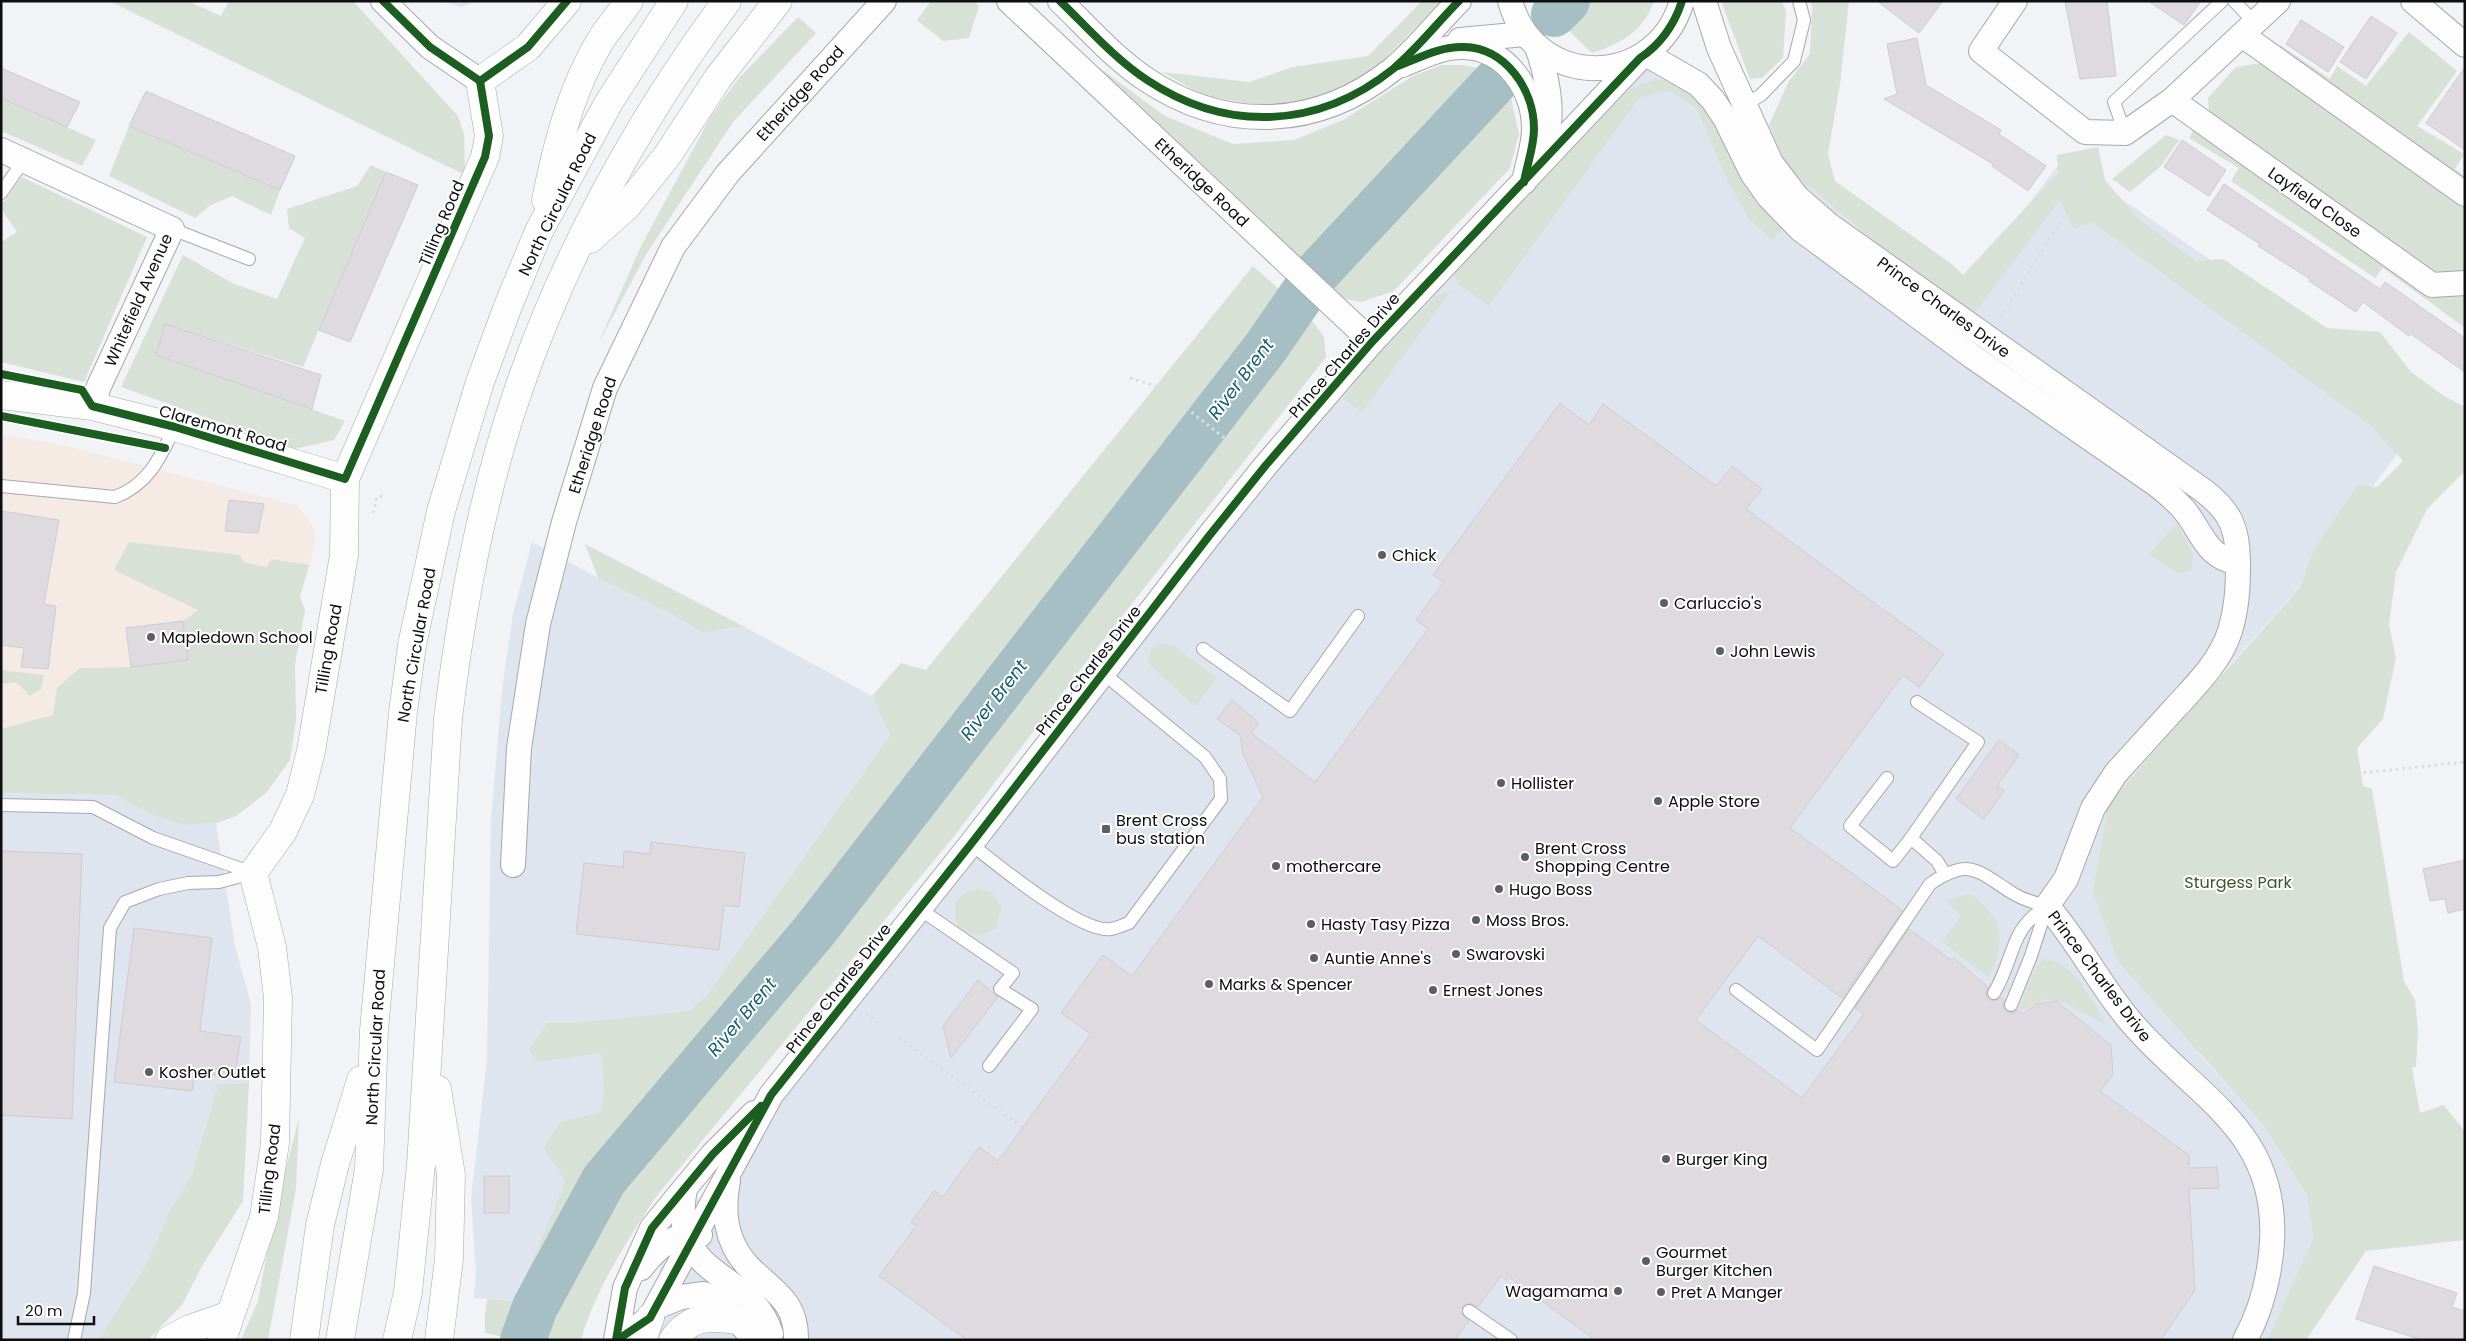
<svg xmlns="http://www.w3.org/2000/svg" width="2466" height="1341" font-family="Poppins,sans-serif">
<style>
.built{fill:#dfe5ef}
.education{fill:#f5ebe4}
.green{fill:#d8e1d5}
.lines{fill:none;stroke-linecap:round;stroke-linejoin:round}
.river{stroke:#a5bfc4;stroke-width:46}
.building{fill:#dfdae0;stroke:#cdcccf}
.lane-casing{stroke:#a6a8ab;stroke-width:14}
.street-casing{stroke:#a6a8ab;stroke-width:26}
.secondary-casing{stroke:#a6a8ab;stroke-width:29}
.highway-casing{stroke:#a6a8ab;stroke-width:29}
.path{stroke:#dcdcde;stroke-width:3;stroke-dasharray:2.5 4;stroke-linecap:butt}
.lane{stroke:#fdfdfe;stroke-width:12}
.street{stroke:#fdfdfe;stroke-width:24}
.secondary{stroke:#fdfdfe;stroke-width:28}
.highway{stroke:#fdfdfe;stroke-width:28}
.cycleway-casing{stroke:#fff;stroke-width:11}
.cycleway{stroke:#1b5e20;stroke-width:8}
.poi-dot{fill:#5c5e61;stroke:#fff;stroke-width:2}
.labels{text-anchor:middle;stroke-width:4;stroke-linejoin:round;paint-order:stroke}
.street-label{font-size:16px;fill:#0c0e10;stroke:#fff}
.poi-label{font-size:16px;fill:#0c0e10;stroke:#fff;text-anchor:start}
.park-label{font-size:16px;fill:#3d562d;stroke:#fff}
.water-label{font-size:18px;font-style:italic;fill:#156269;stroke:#fff}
</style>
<rect width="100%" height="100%" fill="#f1f3f7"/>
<g class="built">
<polygon points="443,1 477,1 461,7"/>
<polygon points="1640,58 1756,108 1773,152 1956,298 2063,159 2430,410 2290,598 2144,760 2108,807 2198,1053 2264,1126 2307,1195 2313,1239 2267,1340 662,1340 650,1318 669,1223 729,1174 971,844 1277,452"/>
<polygon points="532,542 598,578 668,612 703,633 743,626 872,696 890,735 706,996 515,1301 474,1298 476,1271 471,1199 487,1059 491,820 502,690 513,614"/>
<polygon points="1,793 115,795 152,815 183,825 216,823 235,946 251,1004 249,1083 218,1084 192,1174 169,1212 149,1259 99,1340 1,1340"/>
</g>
<polygon class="education" points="1,434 71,447 296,505 314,527 315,546 300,597 305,610 295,664 296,720 290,760 266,793 236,816 216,823 152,815 115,795 1,793"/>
<g class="green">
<polygon points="109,1 188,1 221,16 229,1 353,1 458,116 464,134 465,175"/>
<polygon points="931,1 974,1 979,6 969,38 943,41 917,20"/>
<polygon points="1422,1 1442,1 1361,83 1294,105 1250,104 1203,95 1162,72 1249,82 1293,67 1368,56"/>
<path d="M1585,1H1654C1644,31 1620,44 1592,53L1563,25Z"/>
<polygon points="1721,1 1782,1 1786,11 1783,58 1762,78 1750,79"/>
<polygon points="1810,1 1849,1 1840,84 1828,154 1835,181 1953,265 1963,275 2058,173 2057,155 2098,147 2105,180 2138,218 2195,261 2223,259 2327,328 2380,332 2411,372 2444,396 2465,407 2465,471 2427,509 2396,572 2389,625 2396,658 2383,719 2357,748 2363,786 2372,789 2404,981 2415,1000 2418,1029 2416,1067 2412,1068 2420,1113 2444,1105 2465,1132 2465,1240 2366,1251 2306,1340 2267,1340 2313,1239 2307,1195 2264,1126 2117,960 2093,891 2108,806 2145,761 2290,599 2300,586 2315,548 2358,485 2377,487 2403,461 2371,426 2092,222 2074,229 2060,200 1971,318 1936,293 1787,168 1769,125 1789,81 1810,54 1812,7"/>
<polygon points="798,17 816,33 733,122 647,253 598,344 640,248 711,116 739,78"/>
<polygon points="2409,32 2457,71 2417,126 2464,154 2455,169 2465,177 2465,190 2276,53 2280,45 2330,79 2337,66 2366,86"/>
<polygon points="2262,63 2465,205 2465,274 2433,277 2209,116 2208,98 2236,67"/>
<polygon points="1441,65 1463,65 1482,69 1300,265 1097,66 1165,116 1233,144 1294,140 1343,120 1413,76"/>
<polygon points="1655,79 1678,83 1704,102 1738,175 1760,204 1783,227 1773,240 1750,220 1731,188 1696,108 1670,91 1640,97 1489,306 1457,283 1452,270 1630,89"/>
<polygon points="1510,94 1519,134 1510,168 1394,291 1361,302 1340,298 1323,285"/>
<polygon points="1,98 96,140 82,166 1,131"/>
<polygon points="129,126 280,190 271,215 232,196 209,206 195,218 109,176"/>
<polygon points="2194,128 2465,291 2465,328 2383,268 2375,278 2231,181 2239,168 2189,138"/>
<polygon points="2166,135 2179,140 2161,166 2130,192 2112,179"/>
<polygon points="371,165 386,172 303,367 165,324 156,354 345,421 334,440 295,449 121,387 183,255 234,284 277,299 305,238 289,228 287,209 357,186"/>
<polygon points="22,177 147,237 84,382 1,362 1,242 17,232 1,209 1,205"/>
<polygon points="1253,266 1282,292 1243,351 806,924 598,1173 531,1307 519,1340 485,1333 485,1315 487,1299 515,1301 565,1183 560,1172 543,1148 560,1122 601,1112 604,1088 601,1053 538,1062 529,1050 547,1023 575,1023 690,1011 706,996 890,735 872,696 901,663 926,670"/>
<polygon points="1451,291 1362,412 1343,399 1371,362 1437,295"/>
<path d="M1308,315L1324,337L1326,357L1086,662L955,835L655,1198C626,1243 596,1288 581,1340H532L543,1314L611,1185L864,889L969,754L1204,437Z"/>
<polygon points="2177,523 2193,555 2191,571 2177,573 2149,554"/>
<polygon points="129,542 240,555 243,562 267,567 271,559 309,565 300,597 305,610 295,664 296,720 290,760 266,793 236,816 216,823 183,825 152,815 115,795 1,793 1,729 53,715 57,688 80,668 131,667 188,660 183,621 198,610 114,570"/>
<polygon points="585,544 743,626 703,633 668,612 598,578"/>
<polygon points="1163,643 1174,646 1217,678 1195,707 1148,663 1151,648"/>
<polygon points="1,670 44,675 41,689 30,696 16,682 1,684"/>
<polygon points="978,889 991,892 1001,906 997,928 979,936 959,929 955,917 955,902 966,892"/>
<path d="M1969,894C1988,905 2004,924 1999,948C1998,958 1992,968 1988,977L1942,942L1961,916L1945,901Z"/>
<path d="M2045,959C2076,963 2091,1001 2107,1026L2066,1003L2047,999L2022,1010L2019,1008L2036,966Z"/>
<polygon points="249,1083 243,1201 202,1266 182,1305 148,1340 99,1340 149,1259 169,1212 192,1174 218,1084"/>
<polygon points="299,1118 296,1189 268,1340 241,1340 258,1301 275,1211"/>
</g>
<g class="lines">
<g class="river">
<polyline points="1554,14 1567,1"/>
<polyline points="523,1340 535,1307 604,1180 815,930 1266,347 1317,273 1496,81"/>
</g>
</g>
<g class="building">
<polygon points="1877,1 1943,1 1919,33"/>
<polygon points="2065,1 2107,1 2116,76 2080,79"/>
<polygon points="2148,1 2201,1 2184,25"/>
<polygon points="2371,16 2397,33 2366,79 2340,62"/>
<polygon points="2301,20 2344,47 2328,72 2286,44"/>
<polygon points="1917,38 1926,85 2001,130 1999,134 2046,166 2028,191 1992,166 1993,164 1884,99 1897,94 1887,44"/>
<polygon points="2465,67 2465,150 2426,123"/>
<polygon points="1,68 80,102 67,127 1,98"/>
<polygon points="146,91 295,156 280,190 129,126"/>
<polygon points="2182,140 2226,170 2209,196 2164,167"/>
<polygon points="386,172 418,185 350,342 319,330"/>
<polygon points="2224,184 2380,289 2385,282 2465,338 2465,372 2411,334 2409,336 2363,302 2356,312 2309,281 2310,279 2258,246 2260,244 2207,210"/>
<polygon points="165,324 321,375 312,409 156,355"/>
<polygon points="1560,403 1589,425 1603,404 1716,486 1732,466 1762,489 1746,509 1944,654 1919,687 1903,675 1790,828 1902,910 1896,920 1842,998 1758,936 1696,1020 1802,1098 1864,1014 1855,1008 1909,929 1951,960 1954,958 1988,987 1986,994 1990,1000 1995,1001 2001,997 2004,1000 2003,1007 2008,1012 2013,1013 2017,1010 2023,1014 2037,1004 2056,1001 2111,1045 2113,1074 2100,1091 2189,1155 2189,1168 2217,1167 2219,1188 2189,1189 2195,1290 2161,1340 1595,1340 1509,1277 1506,1280 1501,1276 1478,1307 1470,1303 1463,1306 1462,1314 1469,1321 1455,1340 967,1340 879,1276 916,1226 911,1222 934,1191 943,1197 979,1147 998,1161 1091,1034 1061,1013 1103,955 1132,976 1263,797 1243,754 1240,735 1217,719 1232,700 1259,723 1251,733 1315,782 1428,629 1416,620 1444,582 1433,575"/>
<polygon points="229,500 264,504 258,533 225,531"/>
<polygon points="1,511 59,520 44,604 56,606 48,669 21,667 24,648 1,645"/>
<polygon points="183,621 188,660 131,667 126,628"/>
<polygon points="1999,740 2019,755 1997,786 2004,791 1984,819 1956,799"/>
<polygon points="651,842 745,853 739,907 724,905 719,950 576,934 584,863 623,867 624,851 650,854"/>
<polygon points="1,851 82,854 72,1119 1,1115"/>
<polygon points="2465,860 2465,909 2448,913 2445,899 2430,901 2423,869"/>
<polygon points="134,928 212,938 200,1031 241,1037 234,1078 195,1072 192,1091 114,1082"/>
<polygon points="978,980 998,997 951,1058 943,1026"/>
<rect x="484" y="1176" width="25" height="37"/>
<polygon points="2374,1266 2457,1293 2452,1307 2465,1311 2465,1340 2422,1340 2356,1319"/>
</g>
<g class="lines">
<g class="lane-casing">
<g id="lane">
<polyline points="2234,1 2255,23"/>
<polyline points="1741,107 1761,95 1794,61 1804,20 1799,1"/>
<polyline points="2125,133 2114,102 2222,1"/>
<polyline points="1,193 24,160"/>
<polyline points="172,229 249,259"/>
<path d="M1,486L115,497C148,485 160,458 175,427"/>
<polyline points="1203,649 1290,711 1358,616"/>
<polyline points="1887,778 1850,826 1893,861 1911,838 1937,861 1945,874"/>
<polyline points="1,805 93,807 153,838 253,873"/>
<polyline points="1911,838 1978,742 1917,702"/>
<path d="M971,844C996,864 1081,934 1111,929C1117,928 1123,925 1129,923L1221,799L1220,779L1205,757L1103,673"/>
<polyline points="918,908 1013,973 1000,989 1032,1009 989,1066"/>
<path d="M1736,990L1817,1050L1930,884C1971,856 1978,872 2014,894C2024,900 2035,903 2047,906"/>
<path d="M1994,993C2015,958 2009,929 2047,906"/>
<polyline points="2011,1005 2031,956 2047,906"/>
<polyline points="1469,1311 1511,1340"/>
<polyline points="74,1340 84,1293 110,928 125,902 159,889 188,883 219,882 253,873"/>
</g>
</g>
<g class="street-casing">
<g id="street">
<polyline points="383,1 430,47 480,81"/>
<polyline points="1009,1 1372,342"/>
<path d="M1060,1C1088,28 1115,59 1147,80C1227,133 1318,129 1393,69C1417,49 1437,23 1459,1"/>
<path d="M1510,1C1535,91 1656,90 1682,1"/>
<path d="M1704,1L1719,48L1771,163L1797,197L1829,225L2204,491C2231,512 2238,529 2238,563C2238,587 2237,608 2230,631C2220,662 2196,685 2175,708C2155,730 2135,752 2116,773L2093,808L2066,879L2047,906C2079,942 2100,986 2131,1022C2196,1098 2278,1129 2272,1242C2270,1275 2261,1311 2245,1340"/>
<polyline points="2015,1 1981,51 2085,132 2125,133 2172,100 2278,1"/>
<polyline points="2413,1 2465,45"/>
<polyline points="2242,35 2465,194"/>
<polyline points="1460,40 1525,34"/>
<path d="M1537,47C1545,69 1556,115 1545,137"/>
<path d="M1646,54L1698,84L1713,100L1725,118L1752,173L1769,197L1800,229L1973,357L2157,485C2167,493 2177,501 2185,511C2203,534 2206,557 2238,563"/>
<path d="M1402,65C1422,57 1442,46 1464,47C1506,48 1534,90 1534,129C1534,146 1527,165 1524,182"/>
<polyline points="2172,100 2432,285 2465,283"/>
<polyline points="1,150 172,229 99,386 92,406"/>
<polyline points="513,865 519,748 538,624 564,522 605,388 673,247 728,173 884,1"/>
<path d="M728,1181C722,1211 726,1242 747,1265C771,1291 797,1299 796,1340"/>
<path d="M685,1188C668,1281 751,1268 771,1334L768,1340"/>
<path d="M641,1268C657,1247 672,1234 700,1235"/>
<polyline points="656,1307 681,1297 704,1294 715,1298 747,1331 750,1340"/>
<polyline points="616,1340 625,1288 652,1228 713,1154 754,1113"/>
<polyline points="617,1340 650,1318 771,1095 971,844 1209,536 1266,465 1372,342 1640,58"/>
</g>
</g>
<g class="secondary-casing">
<g id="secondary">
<polyline points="1,395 92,406 175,427 345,479"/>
<polyline points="222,1340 264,1217 275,1143 278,998 272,947 253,873 283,831 300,795 311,751 344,555 345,479 485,157 489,136 480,81 528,47 567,1"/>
</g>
</g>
<g class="highway-casing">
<g id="highway">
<path d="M546,200C557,144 573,83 604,35C612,24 621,13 629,1"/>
<polyline points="590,239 627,206 667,156 718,78 778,1"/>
<polyline points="437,1089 451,1175 449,1259 439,1340"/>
<polyline points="169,1340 190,1329 230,1315"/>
<polyline points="304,1340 320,1225 335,1164 361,1080"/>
<polyline points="340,1340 369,1169 374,1030 403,712 412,645 441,511 480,382 508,306 539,231 609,102 674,1"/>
<path d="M397,1340L408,1292L421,1165L448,719C461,610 481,499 517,394C563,257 640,117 727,1"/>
<polyline points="642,1340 650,1318"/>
<path d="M673,1340C690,1316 709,1316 736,1320"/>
</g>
</g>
<g class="path">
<polyline points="2391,112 2436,51"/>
<polyline points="2419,247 2446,210"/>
<polyline points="2000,317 2082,189 2084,157"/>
<polyline points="1130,378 1159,387 1245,454"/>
<polyline points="373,513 377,497 383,496"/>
<path d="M2145,842L2158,881L2166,895L2297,972C2326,971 2328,966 2342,941L2312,778"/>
<polyline points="2103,853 2118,854 2145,842 2195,803 2294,780 2465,762"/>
<polyline points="866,1014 882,1025"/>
<polyline points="899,1038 1022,1127"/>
</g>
<use href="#lane" class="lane"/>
<use href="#street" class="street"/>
<use href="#secondary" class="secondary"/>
<use href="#highway" class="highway"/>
<g class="cycleway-casing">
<g id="cycleway">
<polyline points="383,1 430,47 480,81"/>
<path d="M1060,1C1088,28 1115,59 1147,80C1227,133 1318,129 1393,69C1417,49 1437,23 1459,1"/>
<path d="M1398,66C1419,58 1441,46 1464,47C1506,48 1534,90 1534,129C1534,146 1527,165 1524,182"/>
<polyline points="480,81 528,47 567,1"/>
<polyline points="1,374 82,390 92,406 175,427 345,479 485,157 489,136 480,81"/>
<polyline points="1,416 165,448"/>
<polyline points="616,1340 625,1288 652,1228 713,1154 761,1106"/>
<path d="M617,1340L650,1318L771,1095L971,844L1209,536L1266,465L1372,342L1640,58C1661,44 1674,26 1682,1"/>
</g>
</g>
<use href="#cycleway" class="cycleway"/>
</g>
<g class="poi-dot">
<circle cx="1382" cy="555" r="5"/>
<circle cx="1664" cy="603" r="5"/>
<circle cx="151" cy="637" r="5"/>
<circle cx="1720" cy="651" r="5"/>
<circle cx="1501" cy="783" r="5"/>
<circle cx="1658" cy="801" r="5"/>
<rect x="1101" y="824" width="10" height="10" rx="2.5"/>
<circle cx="1525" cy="857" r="5"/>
<circle cx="1276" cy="866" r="5"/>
<circle cx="1499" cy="889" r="5"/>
<circle cx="1476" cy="920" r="5"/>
<circle cx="1311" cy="924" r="5"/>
<circle cx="1456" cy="954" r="5"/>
<circle cx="1314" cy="958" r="5"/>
<circle cx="1209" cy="984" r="5"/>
<circle cx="1433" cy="990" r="5"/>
<circle cx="149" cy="1072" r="5"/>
<circle cx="1666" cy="1159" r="5"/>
<circle cx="1646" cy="1261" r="5"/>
<circle cx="1618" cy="1291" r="5"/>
<circle cx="1661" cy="1292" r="5"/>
</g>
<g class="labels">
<g class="street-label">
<text transform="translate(800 93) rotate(-48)" y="6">Etheridge Road</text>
<text transform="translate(1202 182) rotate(43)" y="6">Etheridge Road</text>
<text transform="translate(2315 202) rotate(35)" y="6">Layfield Close</text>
<text transform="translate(557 204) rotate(-64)" y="6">North Circular Road</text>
<text transform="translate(441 223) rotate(-67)" y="6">Tilling Road</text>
<text transform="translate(138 300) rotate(-66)" y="6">Whitefield Avenue</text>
<text transform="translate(1944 307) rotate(36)" y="6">Prince Charles Drive</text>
<text transform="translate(1344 355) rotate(-49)" y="6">Prince Charles Drive</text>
<text transform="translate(223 428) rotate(16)" y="6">Claremont Road</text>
<text transform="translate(592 435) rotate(-72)" y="6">Etheridge Road</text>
<text transform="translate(416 645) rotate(-80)" y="6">North Circular Road</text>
<text transform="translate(328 649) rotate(-80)" y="6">Tilling Road</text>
<text transform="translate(1088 670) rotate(-52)" y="6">Prince Charles Drive</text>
<text transform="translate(2100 976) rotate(53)" y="6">Prince Charles Drive</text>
<text transform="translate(838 988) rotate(-52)" y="6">Prince Charles Drive</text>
<text transform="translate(375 1047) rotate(-87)" y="6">North Circular Road</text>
<text transform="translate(269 1169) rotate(-83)" y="6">Tilling Road</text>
</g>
<g class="poi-label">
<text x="1392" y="561">Chick</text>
<text x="1674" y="609">Carluccio's</text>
<text x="161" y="643">Mapledown School</text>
<text x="1730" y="657">John Lewis</text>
<text x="1511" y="789">Hollister</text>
<text x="1668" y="807">Apple Store</text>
<text x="1116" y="826">Brent Cross<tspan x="1116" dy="18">bus station</tspan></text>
<text x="1535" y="854">Brent Cross<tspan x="1535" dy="18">Shopping Centre</tspan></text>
<text x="1286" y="872">mothercare</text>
<text x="1509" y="895">Hugo Boss</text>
<text x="1486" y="926">Moss Bros.</text>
<text x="1321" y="930">Hasty Tasy Pizza</text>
<text x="1466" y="960">Swarovski</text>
<text x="1324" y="964">Auntie Anne's</text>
<text x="1219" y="990">Marks &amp; Spencer</text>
<text x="1443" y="996">Ernest Jones</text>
<text x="159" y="1078">Kosher Outlet</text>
<text x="1676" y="1165">Burger King</text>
<text x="1656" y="1258">Gourmet<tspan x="1656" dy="18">Burger Kitchen</tspan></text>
<text x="1608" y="1297" text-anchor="end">Wagamama</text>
<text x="1671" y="1298">Pret A Manger</text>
</g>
<g class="park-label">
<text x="2238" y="888">Sturgess Park</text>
</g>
<g class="water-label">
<text transform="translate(1241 379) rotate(-53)" y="6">River Brent</text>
<text transform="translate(994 700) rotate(-52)" y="6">River Brent</text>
<text transform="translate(742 1017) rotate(-50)" y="6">River Brent</text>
</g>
</g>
<rect width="2466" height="1341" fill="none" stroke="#0c0e10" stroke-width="5"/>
<path d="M18 1316v8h76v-8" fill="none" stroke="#0c0e10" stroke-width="2.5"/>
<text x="25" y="1316" font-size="15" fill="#0c0e10" stroke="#ffffff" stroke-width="4" paint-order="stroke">20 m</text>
</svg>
